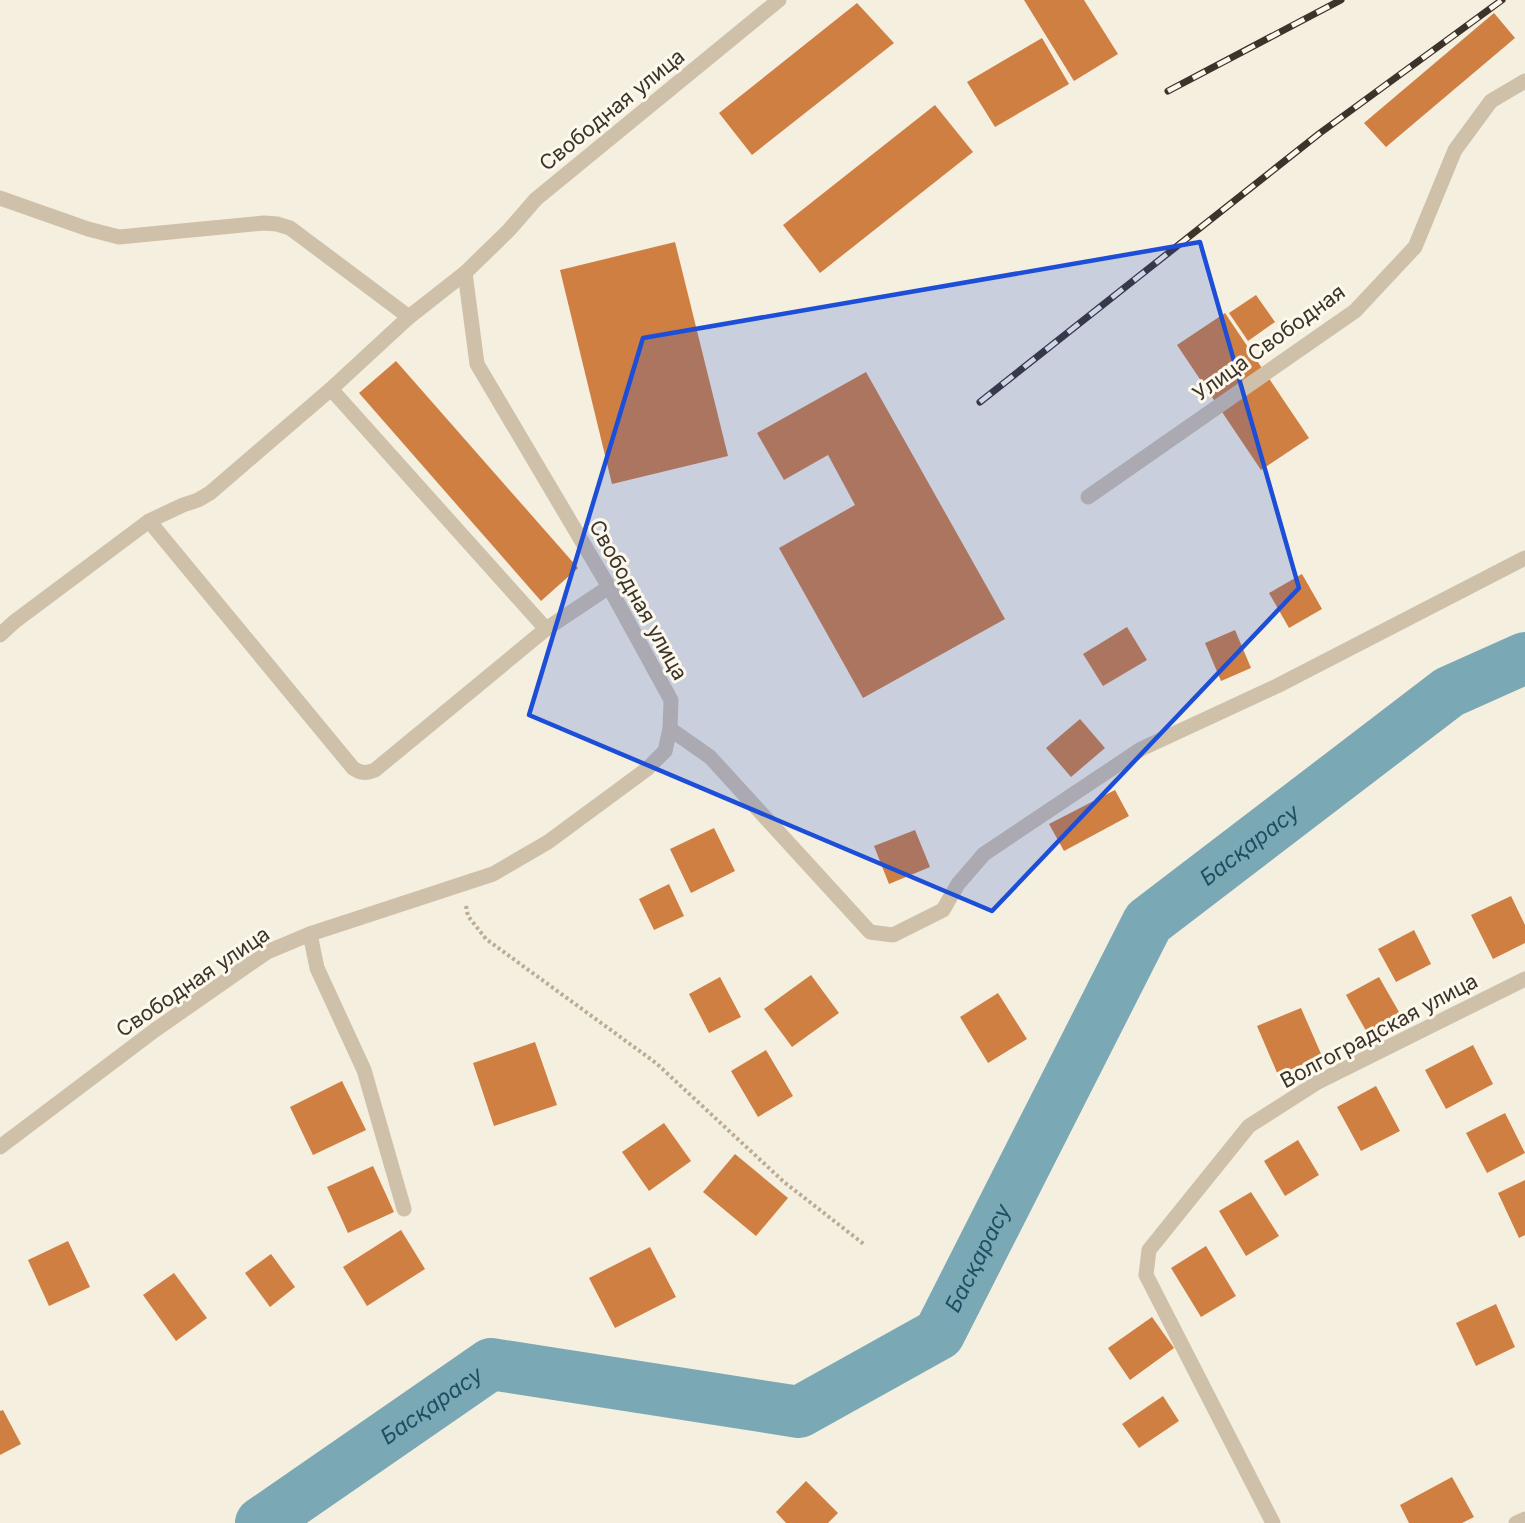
<svg xmlns="http://www.w3.org/2000/svg" width="1525" height="1523" font-family="Inter,sans-serif">
<style>
.lines{fill:none;stroke-linecap:round;stroke-linejoin:round}
.river{stroke:#7ba8b5;stroke-width:52}
.building{fill:#d07f42}
.path{stroke:#bbac93;stroke-width:4;stroke-dasharray:3 3;stroke-linecap:butt}
.lane{stroke:#cfc1a9;stroke-width:15}
.street{stroke:#cfc1a9;stroke-width:15}
.rail-casing{stroke:#3c332a;stroke-width:7}
.rail{stroke:#fcf8ec;stroke-width:4.5;stroke-dasharray:14;stroke-linecap:butt}
.marked{fill:#1d4ed8;fill-opacity:0.2;stroke:#1d4ed8;stroke-width:4.5;stroke-linejoin:round}
.labels{text-anchor:middle;stroke-width:6;stroke-linejoin:round;paint-order:stroke}
.street-label{font-size:21px;fill:#3c332a;stroke:#fcf8ec}
.water-label{font-size:22px;font-style:italic;fill:#1b4f61;stroke:#fcf8ec}
</style>
<rect width="100%" height="100%" fill="#f5efdf"/>
<g class="lines">
<path class="river" id="s1" d="M261,1523L491,1364L799,1412L939,1334L1148,922L1449,692L1525,658"/>
</g>
<g class="building">
<polygon points="1024,0 1084,0 1118,54 1074,81"/>
<polygon points="857,3 894,43 752,155 719,113"/>
<polygon points="1494,13 1515,38 1386,147 1364,123"/>
<polygon points="1042,38 1069,84 995,127 967,82"/>
<polygon points="935,105 973,152 820,273 783,225"/>
<polygon points="675,242 728,456 612,484 560,270"/>
<polygon points="1256,295 1275,322 1248,341 1229,313"/>
<polygon points="1225,313 1309,438 1261,470 1177,345"/>
<polygon points="396,361 578,568 541,601 359,393"/>
<polygon points="866,372 1005,619 863,698 779,548 855,505 828,455 784,480 757,433"/>
<polygon points="1302,574 1322,609 1289,628 1269,593"/>
<polygon points="1127,627 1147,660 1103,686 1083,654"/>
<polygon points="1235,630 1251,668 1221,681 1205,643"/>
<polygon points="1080,719 1105,748 1071,777 1046,748"/>
<polygon points="1115,790 1129,816 1064,851 1049,824"/>
<polygon points="714,828 735,871 691,893 670,849"/>
<polygon points="915,830 930,867 889,884 874,846"/>
<polygon points="669,884 684,916 654,930 639,899"/>
<polygon points="1511,896 1525,925 1525,943 1493,959 1471,915"/>
<polygon points="1414,930 1431,964 1396,982 1378,949"/>
<polygon points="811,975 839,1013 792,1047 764,1009"/>
<polygon points="720,977 741,1017 709,1033 689,994"/>
<polygon points="1379,977 1403,1019 1370,1038 1346,995"/>
<polygon points="998,993 1027,1039 988,1063 960,1017"/>
<polygon points="1301,1008 1322,1056 1278,1075 1257,1026"/>
<polygon points="535,1042 557,1105 494,1126 473,1063"/>
<polygon points="1473,1045 1493,1084 1446,1109 1425,1070"/>
<polygon points="766,1050 793,1096 758,1117 731,1071"/>
<polygon points="342,1081 366,1130 313,1155 290,1107"/>
<polygon points="1376,1086 1400,1131 1361,1151 1337,1107"/>
<polygon points="1505,1113 1525,1153 1487,1173 1466,1133"/>
<polygon points="664,1123 691,1161 649,1191 622,1152"/>
<polygon points="1298,1140 1319,1175 1285,1196 1264,1161"/>
<polygon points="735,1154 788,1198 756,1236 703,1192"/>
<polygon points="373,1166 394,1212 348,1233 327,1187"/>
<polygon points="1525,1180 1525,1235 1519,1238 1498,1193"/>
<polygon points="1251,1192 1279,1236 1246,1256 1219,1211"/>
<polygon points="401,1230 425,1269 367,1306 343,1267"/>
<polygon points="68,1241 90,1287 49,1306 28,1260"/>
<polygon points="1206,1246 1236,1296 1201,1317 1171,1268"/>
<polygon points="650,1247 676,1297 615,1328 589,1278"/>
<polygon points="271,1254 295,1287 270,1307 245,1273"/>
<polygon points="174,1273 207,1318 176,1341 143,1295"/>
<polygon points="1496,1304 1515,1347 1476,1366 1456,1323"/>
<polygon points="1152,1317 1174,1348 1130,1380 1108,1348"/>
<polygon points="1163,1396 1179,1421 1139,1448 1122,1424"/>
<polygon points="3,1410 21,1444 0,1455 0,1411"/>
<polygon points="1452,1477 1474,1517 1462,1523 1409,1523 1400,1505"/>
<polygon points="806,1481 838,1513 828,1523 786,1523 776,1512"/>
</g>
<g class="lines">
<polyline class="path" points="466,906 468,916 486,939 656,1063 784,1182 865,1245"/>
<g class="lane">
<polyline points="0,198 88,229 119,237 264,223 277,224 290,228 409,317"/>
<polyline points="331,389 546,629 609,587"/>
<polyline points="1088,497 1355,311 1415,247 1455,150 1491,101 1525,81"/>
<path d="M149,521L353,768C361,774 367,773 375,770L546,629"/>
<polyline points="0,635 14,622 149,521 183,505 198,500 210,493 331,389 409,317 465,273"/>
</g>
<g class="street">
<polyline points="670,729 710,757 870,932 893,935 943,910 958,884 984,854 1141,749 1277,686 1525,558"/>
<polyline points="310,934 317,968 364,1070 404,1209"/>
<polyline points="0,1147 155,1030 267,952 310,934 493,874 548,842 647,769 665,751 670,729 671,700 609,587 477,364 465,273 509,230 536,199 779,0"/>
<polyline points="1273,1523 1146,1275 1149,1250 1249,1126 1318,1082 1525,979"/>
<polyline points="1516,1523 1525,1519"/>
</g>
<g class="rail-casing">
<g id="rail">
<polyline points="1168,91 1341,0"/>
<polyline points="980,402 1320,133 1502,0"/>
</g>
</g>
<use href="#rail" class="rail"/>
</g>
<path class="marked" d="M1200,242L1299,588L992,911L529,715L643,338Z"/>
<g class="labels">
<g class="street-label">
<text transform="translate(612 110) rotate(-39)" y="7">Свободная улица</text>
<text transform="translate(1269 343) rotate(-36)" y="7">Улица Свободная</text>
<text transform="translate(638 600) rotate(61)" y="7">Свободная улица</text>
<text transform="translate(193 982) rotate(-34)" y="7">Свободная улица</text>
<text transform="translate(1379 1031) rotate(-28)" y="7">Волгоградская улица</text>
</g>
<g class="water-label">
<text dy="8" stroke="none"><textPath href="#s1" startOffset="1341">Басқарасу</textPath></text>
<text dy="8" stroke="none"><textPath href="#s1" startOffset="837">Басқарасу</textPath></text>
<text dy="8" stroke="none"><textPath href="#s1" startOffset="207">Басқарасу</textPath></text>
</g>
</g>
</svg>
